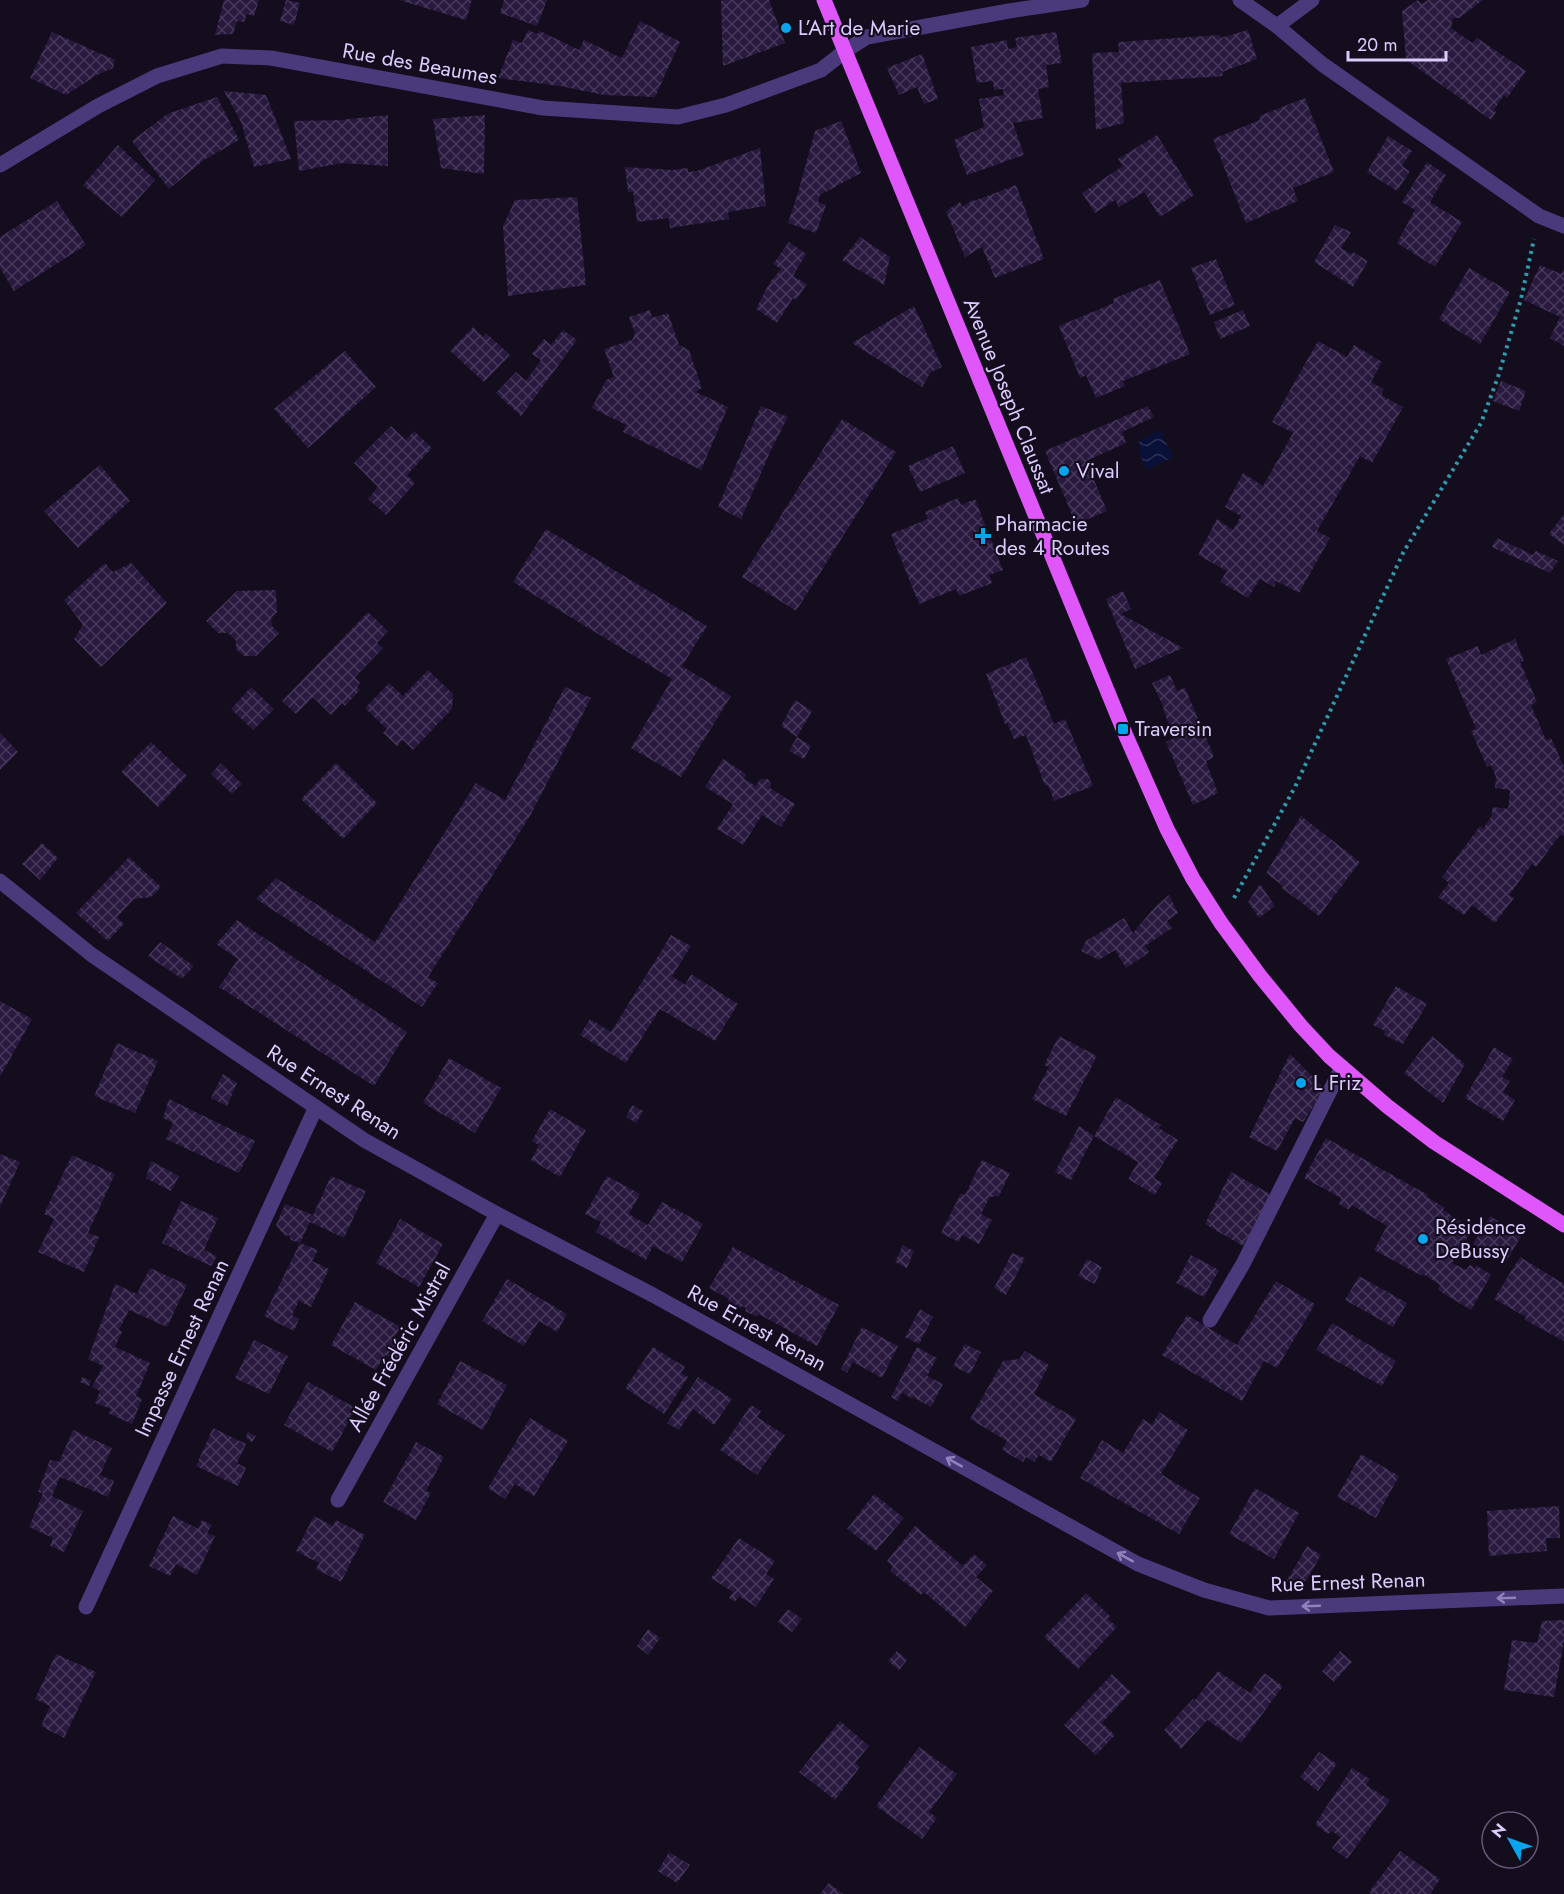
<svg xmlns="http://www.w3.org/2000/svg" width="1564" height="1894" font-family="Jost,sans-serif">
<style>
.water{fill:url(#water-waves)}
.building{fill:url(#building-cross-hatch)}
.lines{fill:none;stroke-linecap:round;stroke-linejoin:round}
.path{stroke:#3199ac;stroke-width:4;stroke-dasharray:3 4.5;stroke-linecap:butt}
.minor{stroke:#4a397b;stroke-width:15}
.major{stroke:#df56fa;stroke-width:15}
.oneway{stroke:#9282bc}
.poi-dot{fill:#07a5ed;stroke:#130d1e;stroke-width:2}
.labels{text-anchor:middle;stroke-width:4.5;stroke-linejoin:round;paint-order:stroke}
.poi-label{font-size:21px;fill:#dbcbfd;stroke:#130d1e;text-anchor:start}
.street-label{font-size:21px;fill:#dbcbfd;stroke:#130d1e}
</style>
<defs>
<pattern id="water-waves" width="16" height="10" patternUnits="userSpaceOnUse" patternTransform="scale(1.5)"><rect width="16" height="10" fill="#0a1139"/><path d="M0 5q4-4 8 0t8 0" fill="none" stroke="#2d3257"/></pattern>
<pattern id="building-cross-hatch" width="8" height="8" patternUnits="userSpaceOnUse" patternTransform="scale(1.5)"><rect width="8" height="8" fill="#29193e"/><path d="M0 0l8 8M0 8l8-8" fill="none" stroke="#47395b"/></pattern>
</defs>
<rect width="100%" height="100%" fill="#130d1e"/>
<polygon class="water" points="1160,430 1173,457 1147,470 1138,451 1141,449 1137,443"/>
<g class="building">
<polygon points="224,0 259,0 254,16 247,14 244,22 237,21 233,34 215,35"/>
<polygon points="286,0 300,3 294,25 280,21"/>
<polygon points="399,0 472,0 466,20"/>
<polygon points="504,0 547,0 537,26 500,13"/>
<polygon points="723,0 769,0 785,43 723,66 721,1"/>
<polygon points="1418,0 1422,4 1428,0 1483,0 1459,18 1453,18 1451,28 1472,43 1477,38 1526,71 1507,98 1504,95 1494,110 1496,112 1491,120 1406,60 1402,11"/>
<polygon points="640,21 680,42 655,97 604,95 560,86 498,78 513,40 522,43 528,30 538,34 539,31 542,32 579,50 584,40 622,58"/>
<polygon points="1248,30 1257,59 1222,72 1223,76 1121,83 1124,123 1096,130 1092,53 1119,52 1118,42 1220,35 1220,38"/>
<polygon points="52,32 115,60 113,68 97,75 66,95 30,78"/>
<polygon points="1056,32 1062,63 1046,65 1049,87 1038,89 1043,118 1013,123 1024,155 967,175 954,140 984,127 979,99 1004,95 1003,89 994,90 993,81 977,83 971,47 1007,40 1008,49 1017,47 1015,38"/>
<polygon points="922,54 938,99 924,104 917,87 899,95 887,68"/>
<polygon points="224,91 266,95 291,159 254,167 241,122"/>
<polygon points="217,97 239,140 204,160 169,189 132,141 167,114"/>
<polygon points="1305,98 1334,172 1293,188 1298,201 1246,223 1213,139 1260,120 1259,116"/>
<polygon points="388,115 388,166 342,163 299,171 294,121 340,120"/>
<polygon points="485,115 484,174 441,168 433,119"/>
<polygon points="841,121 861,173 820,195 818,202 826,205 816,233 788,223 797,196 815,131"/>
<polygon points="1157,135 1194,195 1160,217 1144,192 1119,207 1115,200 1095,213 1082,193 1123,166 1118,159"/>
<polygon points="1388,136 1412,151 1402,166 1410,171 1397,191 1367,172"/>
<polygon points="118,145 155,180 122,217 83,185"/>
<polygon points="760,148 766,206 728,212 729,219 670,228 669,218 637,222 633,192 628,192 625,167 672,170 688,168 688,172 697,171"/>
<polygon points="1427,162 1446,175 1430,202 1462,222 1435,267 1397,243 1415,210 1402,202"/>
<polygon points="1016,185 1044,259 995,278 982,247 965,257 946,211 960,202 962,207 974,199 974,201"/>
<polygon points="577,197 586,285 508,296 503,226 515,200"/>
<polygon points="57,201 86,245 14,291 0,268 0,237"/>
<polygon points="1335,225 1351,232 1341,248 1351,254 1353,252 1368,261 1353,287 1314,262"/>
<polygon points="860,237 890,257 884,285 842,260"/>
<polygon points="789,242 806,254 793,276 807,284 796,300 793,298 777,323 756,309 770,282 781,269 773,264"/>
<polygon points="1216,259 1235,305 1210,315 1191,268"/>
<polygon points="1540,265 1561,274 1564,269 1564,346 1550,338 1560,317 1524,300"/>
<polygon points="1469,268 1510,292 1480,344 1439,319"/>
<polygon points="1160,280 1190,354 1123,381 1125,386 1096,398 1086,375 1080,378 1059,326 1114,303 1113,299"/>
<polygon points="914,306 942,367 931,372 922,387 852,343"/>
<polygon points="650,310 652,318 668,313 679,345 689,350 702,388 696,392 728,407 701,470 623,432 626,425 592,408 606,380 614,377 604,349 632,340 635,334 629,317"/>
<polygon points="1243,310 1250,326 1220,339 1214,322"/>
<polygon points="473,327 483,337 486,333 510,355 484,382 450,351"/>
<polygon points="563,330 577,340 521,416 496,393 516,372 526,381 541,360 532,354 544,339 551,345"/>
<polygon points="1318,341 1347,357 1354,345 1382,362 1371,382 1384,389 1381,395 1403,407 1372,463 1360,456 1317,531 1330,538 1299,593 1276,581 1274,587 1260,579 1248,598 1220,582 1227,571 1198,555 1217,519 1233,530 1241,516 1225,507 1243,473 1263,486 1293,433 1272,422"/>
<polygon points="345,351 376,387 308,448 274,409"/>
<polygon points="1501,381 1526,391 1519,411 1493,401"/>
<polygon points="761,406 788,417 771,450 741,519 718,507"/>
<polygon points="1148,406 1154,417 1122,432 1126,443 1086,461 1107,511 1076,524 1045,451"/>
<polygon points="842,419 896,452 796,611 742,577"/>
<polygon points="391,426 406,440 414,431 432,448 407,475 415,483 386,515 368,499 378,487 354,463"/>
<polygon points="953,446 965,473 920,492 908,466"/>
<polygon points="100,465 130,501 78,548 44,511"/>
<polygon points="958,498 961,505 975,499 1003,570 989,575 992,583 959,596 956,589 919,604 891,534 928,519 925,512"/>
<polygon points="1564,514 1564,545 1549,534"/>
<polygon points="546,529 707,626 682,666 731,696 681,777 631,748 672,679 513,582"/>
<polygon points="1497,538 1533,555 1536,551 1558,561 1550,573 1492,547"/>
<polygon points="105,563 113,572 131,563 167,603 101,667 74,639 83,625 64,600"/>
<polygon points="276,590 277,612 271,618 272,626 279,633 256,656 244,656 236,649 236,641 228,633 218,633 206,621 237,591"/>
<polygon points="1123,591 1131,609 1121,614 1183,648 1135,669 1106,599"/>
<polygon points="368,612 388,631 377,643 383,648 355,677 360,683 357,687 360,690 345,706 342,703 331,715 313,697 296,714 282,701"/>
<polygon points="1515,639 1524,661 1520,662 1537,702 1531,705 1546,740 1551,738 1564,767 1564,836 1560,835 1536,867 1532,864 1509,895 1514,898 1495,923 1472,905 1464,915 1438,897 1449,883 1442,877 1480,826 1483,829 1491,817 1493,807 1508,809 1510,790 1495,788 1496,777 1491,765 1487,767 1471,731 1476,729 1446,659 1478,646 1481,655"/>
<polygon points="1026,657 1054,724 1065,719 1093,786 1054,801 1048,785 1045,786 1026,735 1014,739 1007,723 1005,724 986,674"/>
<polygon points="428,670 453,694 452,709 413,750 403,740 397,746 383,733 387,729 365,708 389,683 403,696"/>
<polygon points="1170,675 1177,691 1185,688 1213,754 1213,758 1206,761 1207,764 1218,793 1193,805 1166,742 1174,738 1163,709 1164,708 1152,683"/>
<polygon points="251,687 274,709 253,730 231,709"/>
<polygon points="565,687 591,698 530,816 428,977 438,983 422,1007 256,899 276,878 375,942 476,783 505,800"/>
<polygon points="795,700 812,711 797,737 781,726"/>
<polygon points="0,733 18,752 0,770"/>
<polygon points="797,737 811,746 804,759 789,751"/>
<polygon points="151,742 187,776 158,807 121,772"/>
<polygon points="723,759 746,774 744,779 756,786 760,779 768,779 771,784 770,788 795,804 781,827 762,815 743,845 717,829 733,804 705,787"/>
<polygon points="221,763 242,784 232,794 211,774"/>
<polygon points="336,763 377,803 343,839 301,799"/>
<polygon points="1301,816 1360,862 1319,916 1282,888 1283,886 1266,873"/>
<polygon points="42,843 58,858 40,880 22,864"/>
<polygon points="129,857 161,887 151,897 134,899 117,917 124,924 108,941 76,913"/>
<polygon points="1260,884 1275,906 1259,918 1248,902"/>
<polygon points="1169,895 1178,913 1167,921 1172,928 1145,946 1149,952 1144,956 1126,968 1115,950 1099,960 1081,951 1086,941 1124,918 1133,933 1155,907"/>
<polygon points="237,920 407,1032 374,1086 219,987 238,959 216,944"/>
<polygon points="671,935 691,946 672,976 685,985 691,974 738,1004 715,1041 660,1009 626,1063 580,1035 590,1019 611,1032"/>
<polygon points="160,942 194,966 182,979 148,956"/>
<polygon points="1396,986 1427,1004 1403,1044 1384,1035 1385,1031 1373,1025"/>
<polygon points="0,1001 32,1019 0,1077"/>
<polygon points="1059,1036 1097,1056 1066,1116 1032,1099 1049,1067 1044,1065"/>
<polygon points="1432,1036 1465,1064 1443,1103 1404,1073"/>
<polygon points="117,1043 158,1061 135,1113 94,1096"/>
<polygon points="1494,1047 1513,1059 1502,1077 1510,1081 1503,1092 1515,1100 1503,1121 1465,1098"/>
<polygon points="1290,1054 1325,1089 1303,1122 1295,1118 1277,1151 1249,1137"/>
<polygon points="449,1058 501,1088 475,1133 423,1103"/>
<polygon points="223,1074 237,1083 227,1106 211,1098"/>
<polygon points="1116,1097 1161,1125 1159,1128 1178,1140 1154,1178 1162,1183 1155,1195 1128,1179 1138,1162 1094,1136"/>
<polygon points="169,1099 255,1141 239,1173 166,1139 173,1123 163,1118"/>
<polygon points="632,1105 643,1111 636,1123 626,1117"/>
<polygon points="550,1109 586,1130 560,1177 531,1160 539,1145 532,1141"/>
<polygon points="1079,1126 1094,1136 1071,1180 1055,1172"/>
<polygon points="1326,1138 1428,1195 1427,1197 1444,1207 1443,1210 1472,1229 1452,1263 1466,1270 1470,1265 1475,1268 1476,1265 1491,1275 1471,1310 1438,1290 1440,1285 1423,1274 1422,1276 1374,1250 1387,1226 1352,1205 1349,1210 1339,1204 1341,1198 1304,1178"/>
<polygon points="0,1154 20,1162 0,1207"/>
<polygon points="72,1155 115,1174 88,1233 99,1237 84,1272 38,1252 54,1219 44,1214"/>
<polygon points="982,1160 1010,1173 999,1196 990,1197 981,1214 992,1220 979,1244 962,1235 959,1242 941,1233 961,1193 965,1195"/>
<polygon points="151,1161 179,1176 171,1191 146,1178"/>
<polygon points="1231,1172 1274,1196 1243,1246 1205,1224"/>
<polygon points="331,1176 366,1191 344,1238 310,1222 300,1243 291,1240 289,1235 285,1236 276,1225 285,1204 313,1215"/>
<polygon points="607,1176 640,1194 629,1214 644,1223 648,1225 662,1202 703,1224 682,1262 653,1246 646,1260 596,1232 601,1222 585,1214"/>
<polygon points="181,1201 218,1218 204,1250 217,1256 211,1266 162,1243"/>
<polygon points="1490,1216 1521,1236 1506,1262 1473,1244"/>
<polygon points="400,1219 443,1244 419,1287 376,1263"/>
<polygon points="300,1243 318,1250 312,1261 329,1269 311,1307 299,1301 292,1315 299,1319 294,1331 264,1316"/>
<polygon points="903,1245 914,1251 907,1268 895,1262"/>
<polygon points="733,1247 839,1305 817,1346 759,1314 757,1317 745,1311 746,1308 742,1306 741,1308 728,1301 729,1299 709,1288"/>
<polygon points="1012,1253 1025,1258 1006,1295 994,1288"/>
<polygon points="1191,1255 1219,1270 1204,1297 1176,1283"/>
<polygon points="1520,1257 1564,1284 1564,1341 1525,1320 1526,1317 1494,1299"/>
<polygon points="1087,1259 1102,1267 1095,1284 1078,1276"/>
<polygon points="150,1268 187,1285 167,1327 129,1310 119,1330 122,1332 115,1347 150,1363 136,1396 142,1399 132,1424 108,1413 111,1409 95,1403 100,1391 92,1387 103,1366 88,1359 115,1284 137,1294"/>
<polygon points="1359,1276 1407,1303 1393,1327 1345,1300"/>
<polygon points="507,1279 567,1314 557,1332 539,1321 524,1346 482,1321"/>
<polygon points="1276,1281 1315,1304 1277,1368 1264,1361 1242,1401 1162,1355 1187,1315 1237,1345"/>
<polygon points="355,1302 401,1327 394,1337 407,1345 398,1362 385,1355 376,1370 331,1345"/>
<polygon points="920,1309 933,1317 919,1344 905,1337"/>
<polygon points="1332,1323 1396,1361 1382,1386 1316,1350"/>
<polygon points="862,1327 898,1346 882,1378 853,1362 847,1373 841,1369"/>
<polygon points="254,1340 288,1356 269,1394 235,1378"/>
<polygon points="965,1344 981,1352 970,1374 953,1366"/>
<polygon points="653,1347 685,1367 681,1373 688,1377 664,1414 625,1388"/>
<polygon points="917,1347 937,1358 927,1376 943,1384 931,1407 913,1397 912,1399 902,1392 898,1401 891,1397"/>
<polygon points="1025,1351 1049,1365 1034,1394 1076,1419 1051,1462 1039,1455 1034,1462 1026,1457 1023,1462 1002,1450 1007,1441 970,1419 1003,1361 1019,1359"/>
<polygon points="460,1361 507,1385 483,1430 437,1404"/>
<polygon points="82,1377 91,1381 89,1386 80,1382"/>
<polygon points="698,1377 732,1399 714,1425 693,1409 679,1430 667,1423"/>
<polygon points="308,1382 356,1408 332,1452 284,1425"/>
<polygon points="751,1405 761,1411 757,1417 785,1435 757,1475 720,1450"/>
<polygon points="1159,1412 1188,1430 1161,1474 1200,1498 1179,1534 1080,1478 1102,1440 1123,1453 1143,1419 1152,1425"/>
<polygon points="530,1418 568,1441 534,1496 515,1484 505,1499 488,1488"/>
<polygon points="213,1428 246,1444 237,1463 246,1468 238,1486 196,1466"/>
<polygon points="73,1430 112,1448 100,1475 114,1481 108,1497 60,1477 52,1496 83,1511 64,1552 50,1546 53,1538 29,1527 43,1493 38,1492 50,1460 59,1462"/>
<polygon points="248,1432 256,1436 252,1442 246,1438"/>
<polygon points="416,1442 444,1457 426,1491 431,1493 416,1520 383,1502"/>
<polygon points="1361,1454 1399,1476 1376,1518 1337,1497"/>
<polygon points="1255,1488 1299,1513 1274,1559 1229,1534"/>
<polygon points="874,1494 904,1518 876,1551 847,1529"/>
<polygon points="1559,1506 1560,1538 1546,1538 1547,1551 1489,1556 1487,1511"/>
<polygon points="173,1516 198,1529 202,1520 212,1525 207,1533 215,1536 197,1575 176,1564 170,1576 149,1566"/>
<polygon points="314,1516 333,1526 336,1520 365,1535 341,1582 316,1569 319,1563 296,1551"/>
<polygon points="915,1526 963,1566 974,1554 987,1565 976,1577 993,1591 965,1627 924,1592 921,1595 890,1571 893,1567 887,1561"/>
<polygon points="739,1538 775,1561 766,1574 774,1579 756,1607 739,1596 735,1602 729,1598 733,1592 711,1578"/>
<polygon points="1307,1546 1321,1555 1306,1581 1286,1582"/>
<polygon points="1086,1593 1110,1616 1108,1619 1117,1627 1078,1669 1044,1637"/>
<polygon points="788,1609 802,1619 792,1632 778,1622"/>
<polygon points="1564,1620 1564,1640 1554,1697 1504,1690 1512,1640 1537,1643 1542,1621"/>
<polygon points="648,1629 660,1638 648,1655 637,1646"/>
<polygon points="897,1651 907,1660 899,1670 888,1661"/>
<polygon points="1340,1651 1352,1662 1334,1682 1322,1671"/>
<polygon points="56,1654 96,1672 64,1738 41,1726 50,1706 35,1699"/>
<polygon points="1218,1671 1250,1693 1264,1673 1283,1686 1241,1743 1207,1720 1181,1749 1164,1730 1193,1699 1195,1700"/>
<polygon points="1112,1674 1131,1692 1102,1723 1115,1735 1096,1755 1064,1725"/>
<polygon points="840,1721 869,1746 855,1763 860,1767 835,1800 799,1772"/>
<polygon points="919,1747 957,1774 929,1812 937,1818 922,1839 876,1806"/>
<polygon points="1319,1752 1337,1764 1318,1791 1300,1777"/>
<polygon points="1352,1768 1370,1779 1366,1785 1390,1800 1347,1859 1332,1848 1340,1837 1332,1831 1328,1834 1315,1824"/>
<polygon points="1400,1851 1440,1879 1430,1894 1372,1894 1369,1892"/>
<polygon points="669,1852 690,1865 677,1883 658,1871"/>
<polygon points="829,1883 843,1894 820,1894"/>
</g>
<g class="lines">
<polyline class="path" points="1234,898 1295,787 1403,553 1481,423 1498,377 1521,299 1534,239"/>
<g class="minor">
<polyline points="1240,0 1277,26 1322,64 1539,216 1564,226"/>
<polyline points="1277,26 1312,0"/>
<polyline points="0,165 98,106 157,76 222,56 271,58 543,108 678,117 726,105 821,70 845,51 867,37 1009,11 1082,0"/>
<polyline points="0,881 92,955 364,1140 497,1214 653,1295 1138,1564 1204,1590 1269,1608 1564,1596"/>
<polyline points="1210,1320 1243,1264 1342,1067"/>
<polyline points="338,1500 497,1214"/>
<polyline points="86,1607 316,1107"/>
</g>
<polyline class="major" points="824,0 1123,729 1167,829 1193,879 1221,923 1260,976 1301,1026 1329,1056 1387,1106 1434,1142 1564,1225"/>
</g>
<defs><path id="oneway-shaft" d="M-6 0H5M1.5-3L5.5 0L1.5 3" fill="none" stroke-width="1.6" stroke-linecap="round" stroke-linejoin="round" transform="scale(1.5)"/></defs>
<g class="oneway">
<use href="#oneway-shaft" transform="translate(954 1462) rotate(-151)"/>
<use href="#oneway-shaft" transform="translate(1125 1557) rotate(-151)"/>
<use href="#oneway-shaft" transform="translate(1506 1598) rotate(178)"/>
<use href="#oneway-shaft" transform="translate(1311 1606) rotate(178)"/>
</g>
<g class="poi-dot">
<circle cx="786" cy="28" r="6"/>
<circle cx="1064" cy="471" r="6"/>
<path d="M980 527h6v6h6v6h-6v6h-6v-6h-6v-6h6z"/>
<rect x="1117" y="723" width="12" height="12" rx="3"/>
<circle cx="1301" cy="1083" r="6"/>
<circle cx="1423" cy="1239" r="6"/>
</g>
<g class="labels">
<g class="poi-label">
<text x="798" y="35">L’Art de Marie</text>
<text x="1076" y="478">Vival</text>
<text x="995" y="531">Pharmacie<tspan x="995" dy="24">des 4 Routes</tspan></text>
<text x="1135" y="736">Traversin</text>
<text x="1313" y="1090">L Friz</text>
<text x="1435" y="1234">Résidence<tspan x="1435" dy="24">DeBussy</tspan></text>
</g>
<g class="street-label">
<text transform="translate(420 64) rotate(10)" y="7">Rue des Beaumes</text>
<text transform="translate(1009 396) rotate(68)" y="7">Avenue Joseph Claussat</text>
<text transform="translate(334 1092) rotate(33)" y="7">Rue Ernest Renan</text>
<text transform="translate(757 1328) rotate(29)" y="7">Rue Ernest Renan</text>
<text transform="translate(399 1347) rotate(-61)" y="7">Allée Frédéric Mistral</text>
<text transform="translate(182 1348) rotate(-65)" y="7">Impasse Ernest Renan</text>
<text transform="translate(1348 1582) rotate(-2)" y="7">Rue Ernest Renan</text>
</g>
</g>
<g transform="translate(1510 1840) rotate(310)"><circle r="28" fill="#130d1e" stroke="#635977" stroke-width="1.5"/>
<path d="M0-4.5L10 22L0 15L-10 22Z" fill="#07a5ed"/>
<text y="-9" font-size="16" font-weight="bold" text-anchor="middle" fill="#dbcbfd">N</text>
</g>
<path d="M1348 51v9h98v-9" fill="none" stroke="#dbcbfd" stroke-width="3"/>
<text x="1357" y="51" font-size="18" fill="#dbcbfd" stroke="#130d1e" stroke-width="4.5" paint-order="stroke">20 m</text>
</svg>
